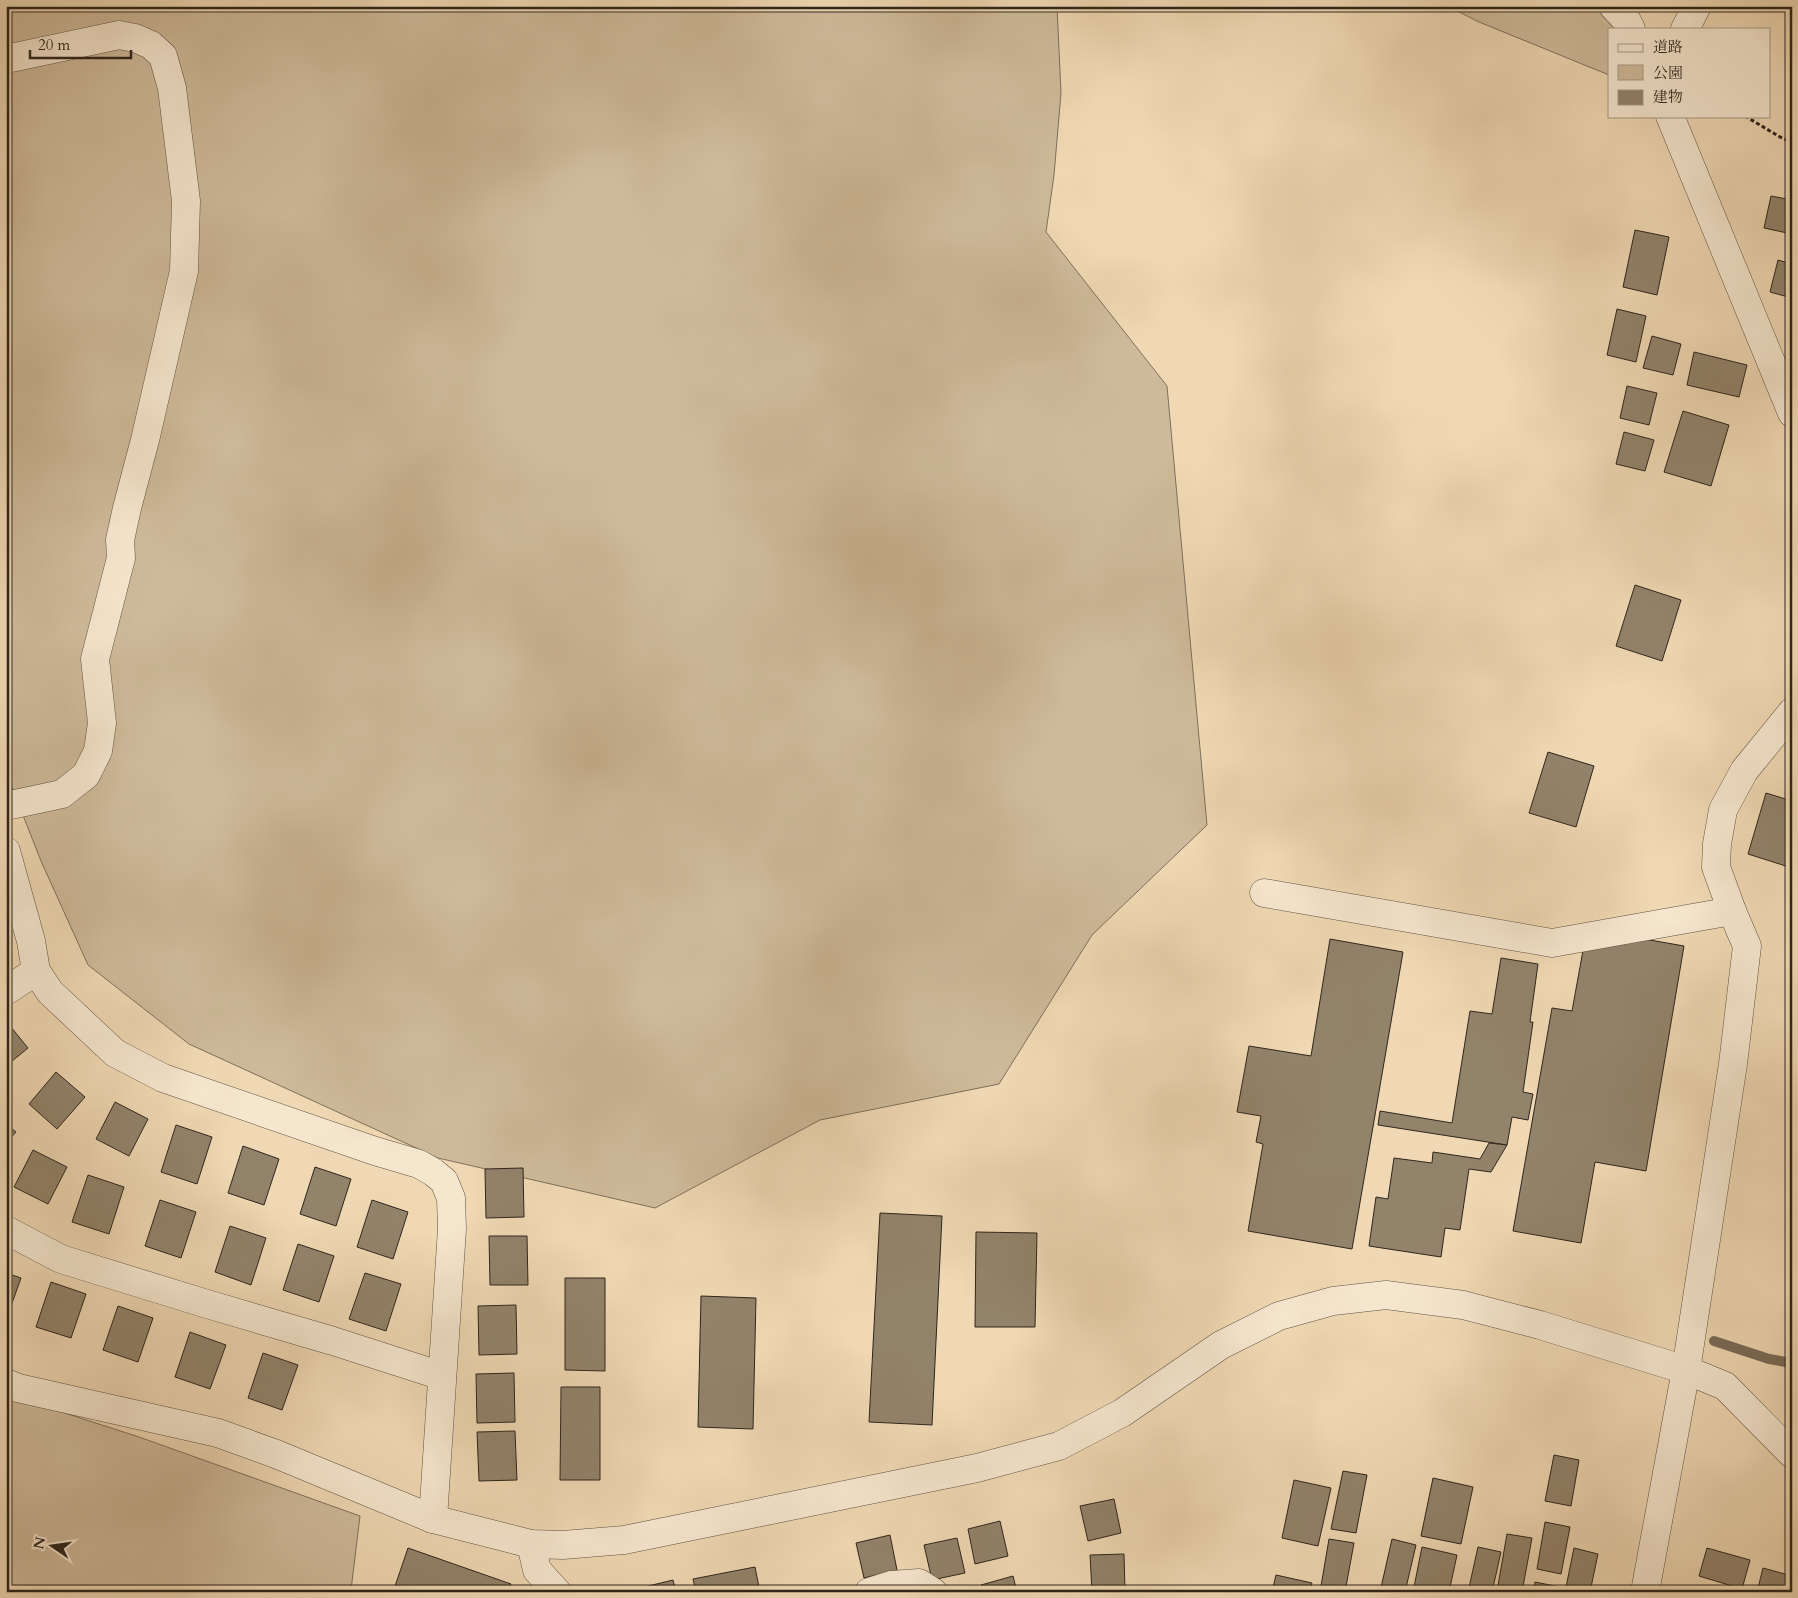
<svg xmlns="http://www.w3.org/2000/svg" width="1798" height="1598" font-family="Cardo,'Noto Serif JP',serif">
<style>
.green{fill:#ceba9a;stroke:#7e705c}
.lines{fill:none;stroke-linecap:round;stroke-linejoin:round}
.stream{stroke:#7a6c58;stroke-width:10}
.building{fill:#92836b;stroke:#2e261d}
.minor-casing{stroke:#5e5242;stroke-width:29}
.tertiary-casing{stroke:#5e5242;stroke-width:29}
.path{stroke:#2e261d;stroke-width:3;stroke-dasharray:4 2.5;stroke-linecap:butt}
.minor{stroke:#f5e6ce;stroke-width:28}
.tertiary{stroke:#f5e6ce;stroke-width:28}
</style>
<rect width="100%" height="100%" fill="#efd8b3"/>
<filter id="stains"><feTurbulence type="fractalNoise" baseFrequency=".004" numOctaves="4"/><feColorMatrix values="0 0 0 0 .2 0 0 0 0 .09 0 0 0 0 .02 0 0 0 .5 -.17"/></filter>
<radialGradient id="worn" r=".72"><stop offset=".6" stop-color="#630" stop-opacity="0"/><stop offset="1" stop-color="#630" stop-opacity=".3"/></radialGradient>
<g class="green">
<polygon points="6,6 1057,6 1061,93 1054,175 1046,232 1167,386 1207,825 1092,935 999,1084 820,1120 655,1208 438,1158 189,1044 88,965 41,861 6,772"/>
<polygon points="1447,6 1628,6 1623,29 1609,29 1609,75 1479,22"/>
<polygon points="6,1394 139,1437 360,1516 351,1590 352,1592 6,1592"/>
</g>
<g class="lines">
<polyline class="stream" points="1714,1341 1769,1359 1792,1363"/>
</g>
<g class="building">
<polygon points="1771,196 1792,200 1792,234 1764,228"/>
<polygon points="1635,230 1669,237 1657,295 1623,287"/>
<polygon points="1778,260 1792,264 1792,298 1770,292"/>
<polygon points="1617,309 1646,316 1636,362 1607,355"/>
<polygon points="1652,336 1681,344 1673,375 1643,368"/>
<polygon points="1694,352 1747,365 1739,397 1687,385"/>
<polygon points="1627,386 1657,393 1649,425 1620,418"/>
<polygon points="1683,411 1729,425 1711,486 1664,472"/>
<polygon points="1624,432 1654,440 1645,471 1616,464"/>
<polygon points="1635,585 1681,600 1662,661 1616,646"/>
<polygon points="1548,752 1594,766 1576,827 1529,813"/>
<polygon points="1766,793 1792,801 1792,868 1748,854"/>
<polygon points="1610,933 1684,946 1646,1171 1595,1162 1581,1243 1513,1231 1552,1008 1572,1011 1584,945"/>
<polygon points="1330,939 1403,952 1352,1249 1248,1231 1263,1144 1256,1142 1261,1116 1237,1112 1249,1046 1311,1056"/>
<polygon points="1501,958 1538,964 1530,1022 1533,1022 1523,1092 1533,1094 1528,1120 1512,1117 1507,1145 1378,1125 1380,1111 1452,1123 1470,1011 1492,1014"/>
<polygon points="6,1021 28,1048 6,1066"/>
<polygon points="56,1072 85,1097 57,1129 29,1104"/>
<polygon points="115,1102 148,1119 129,1156 96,1139"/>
<polygon points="6,1124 16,1132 6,1143"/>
<polygon points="176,1125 212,1137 197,1184 161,1172"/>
<polygon points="1489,1143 1507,1145 1491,1172 1469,1169 1460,1230 1445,1228 1441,1257 1369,1246 1376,1197 1388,1199 1394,1158 1432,1163 1433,1152 1480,1159"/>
<polygon points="243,1146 279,1159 264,1205 228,1193"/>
<polygon points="33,1150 67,1167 48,1204 14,1187"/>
<polygon points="315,1167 351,1179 336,1226 300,1214"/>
<polygon points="523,1168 524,1217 486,1218 485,1169"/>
<polygon points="88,1175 124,1187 109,1234 72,1222"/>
<polygon points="160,1200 196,1212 181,1258 145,1246"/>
<polygon points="372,1200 408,1212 393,1259 357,1247"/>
<polygon points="880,1213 942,1216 932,1425 869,1422"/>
<polygon points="230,1226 266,1238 251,1285 215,1272"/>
<polygon points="976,1232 1037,1233 1035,1327 975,1327"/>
<polygon points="489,1236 527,1236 528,1285 490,1285"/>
<polygon points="298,1244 334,1256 319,1302 283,1290"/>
<polygon points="6,1273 21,1278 6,1320"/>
<polygon points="365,1273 401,1284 386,1331 349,1319"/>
<polygon points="565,1278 605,1278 605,1371 565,1370"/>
<polygon points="51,1282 86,1294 71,1338 36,1327"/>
<polygon points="701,1296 756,1298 753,1429 698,1427"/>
<polygon points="516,1305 517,1354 479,1355 478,1306"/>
<polygon points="118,1306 153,1318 138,1362 103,1350"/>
<polygon points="190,1332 226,1345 210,1389 175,1377"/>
<polygon points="263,1353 298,1365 282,1410 248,1398"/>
<polygon points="514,1373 515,1422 477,1423 476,1374"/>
<polygon points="561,1387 600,1387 600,1480 560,1480"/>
<polygon points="515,1431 517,1480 479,1481 477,1432"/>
<polygon points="1554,1455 1579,1460 1571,1506 1545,1501"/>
<polygon points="1343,1471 1367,1475 1356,1533 1331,1529"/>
<polygon points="1433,1478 1473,1487 1461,1544 1421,1536"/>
<polygon points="1294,1480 1331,1488 1318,1546 1282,1538"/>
<polygon points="1114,1499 1121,1533 1088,1541 1080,1506"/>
<polygon points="1000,1521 1008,1556 975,1564 968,1529"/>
<polygon points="1545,1522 1570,1527 1561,1574 1537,1569"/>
<polygon points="1507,1534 1532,1538 1522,1592 1497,1591"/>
<polygon points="890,1535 897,1570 864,1578 856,1543"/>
<polygon points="957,1538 965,1573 932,1580 924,1545"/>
<polygon points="1329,1539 1354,1543 1345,1592 1320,1592"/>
<polygon points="1392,1539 1416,1545 1405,1592 1380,1592"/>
<polygon points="1422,1547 1457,1555 1449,1592 1413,1592"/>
<polygon points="1478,1547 1501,1552 1492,1592 1468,1592"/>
<polygon points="408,1548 511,1584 508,1592 393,1592"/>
<polygon points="1574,1548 1598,1554 1590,1592 1565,1592"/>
<polygon points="1707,1548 1750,1560 1742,1589 1699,1576"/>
<polygon points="1124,1554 1125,1592 1092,1592 1090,1555"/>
<polygon points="755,1567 760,1592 696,1592 693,1579"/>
<polygon points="1763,1568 1792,1576 1788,1592 1757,1592"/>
<polygon points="1276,1575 1312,1583 1310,1592 1272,1592"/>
<polygon points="1013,1576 1017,1592 983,1592 981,1585"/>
<polygon points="673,1580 676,1592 641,1592 640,1588"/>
<polygon points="1535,1582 1560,1587 1559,1592 1533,1592"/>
</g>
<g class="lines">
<g class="minor-casing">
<g id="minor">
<polyline points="1613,6 1627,21 1631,29"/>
<polyline points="1685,29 1697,6"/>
<polyline points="6,59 119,35 135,38 151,45 163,56 172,88 186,201 184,271 145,440 127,508 120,540 121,558 95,659 102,723 98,751 86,775 62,794 6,806"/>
<polyline points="1670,116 1792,413"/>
<polyline points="6,851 31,941 36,971 50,992 115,1053 163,1078 375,1151 419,1164 433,1172 444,1181 451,1198 452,1229 433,1519"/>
<polyline points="1264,893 1552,943 1732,911"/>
<polyline points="6,991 36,971"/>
<polyline points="6,1230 61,1259 207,1304 333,1341 442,1376"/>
<polyline points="1686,1370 1725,1386 1792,1454"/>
<polyline points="531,1544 537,1570 557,1592"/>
<polyline points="869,1592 891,1585 919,1583 933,1592"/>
<polyline points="1645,1592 1686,1370 1733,1064 1747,946 1732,911 1716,867 1717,844 1723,810 1744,771 1792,712"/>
</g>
</g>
<g class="tertiary-casing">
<polyline id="tertiary" points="6,1383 18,1388 218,1433 276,1454 433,1519 531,1544 563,1545 624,1540 977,1468 1059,1446 1122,1413 1221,1345 1279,1316 1333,1301 1386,1295 1463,1305 1540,1325 1686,1370"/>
</g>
<polyline class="path" points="1745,116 1780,137 1792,142"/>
<use href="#minor" class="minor"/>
<use href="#tertiary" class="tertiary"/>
</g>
<rect width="1798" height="1598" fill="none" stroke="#efd8b3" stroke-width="25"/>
<rect x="8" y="8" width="1783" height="1583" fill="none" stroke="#2e261d" stroke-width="2.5"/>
<rect x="12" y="12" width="1773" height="1573" fill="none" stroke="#2e261d"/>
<rect x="1608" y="28" width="162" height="90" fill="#f5e6ce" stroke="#a59987"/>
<rect x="1618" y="44" width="25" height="8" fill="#f5e6ce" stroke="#a59987"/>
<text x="1653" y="52" font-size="15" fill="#2e261d">道路</text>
<rect x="1618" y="65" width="25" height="15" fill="#ceba9a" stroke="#a59987"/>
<text x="1653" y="78" font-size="15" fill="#2e261d">公園</text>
<rect x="1618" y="90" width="25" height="15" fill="#92836b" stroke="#a59987"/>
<text x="1653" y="102" font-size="15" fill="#2e261d">建物</text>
<g transform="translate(52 1546) rotate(283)" stroke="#f5e6ce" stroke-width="4" paint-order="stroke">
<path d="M0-4L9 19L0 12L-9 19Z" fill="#2e261d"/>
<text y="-8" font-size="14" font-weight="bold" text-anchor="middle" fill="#2e261d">N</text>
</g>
<path d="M30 50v8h101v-8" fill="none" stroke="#2e261d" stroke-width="2.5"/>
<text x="38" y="50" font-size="15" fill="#2e261d" stroke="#f5e6ce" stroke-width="4" paint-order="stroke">20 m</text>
<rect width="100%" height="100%" filter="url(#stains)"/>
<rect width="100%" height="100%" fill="url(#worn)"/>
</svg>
